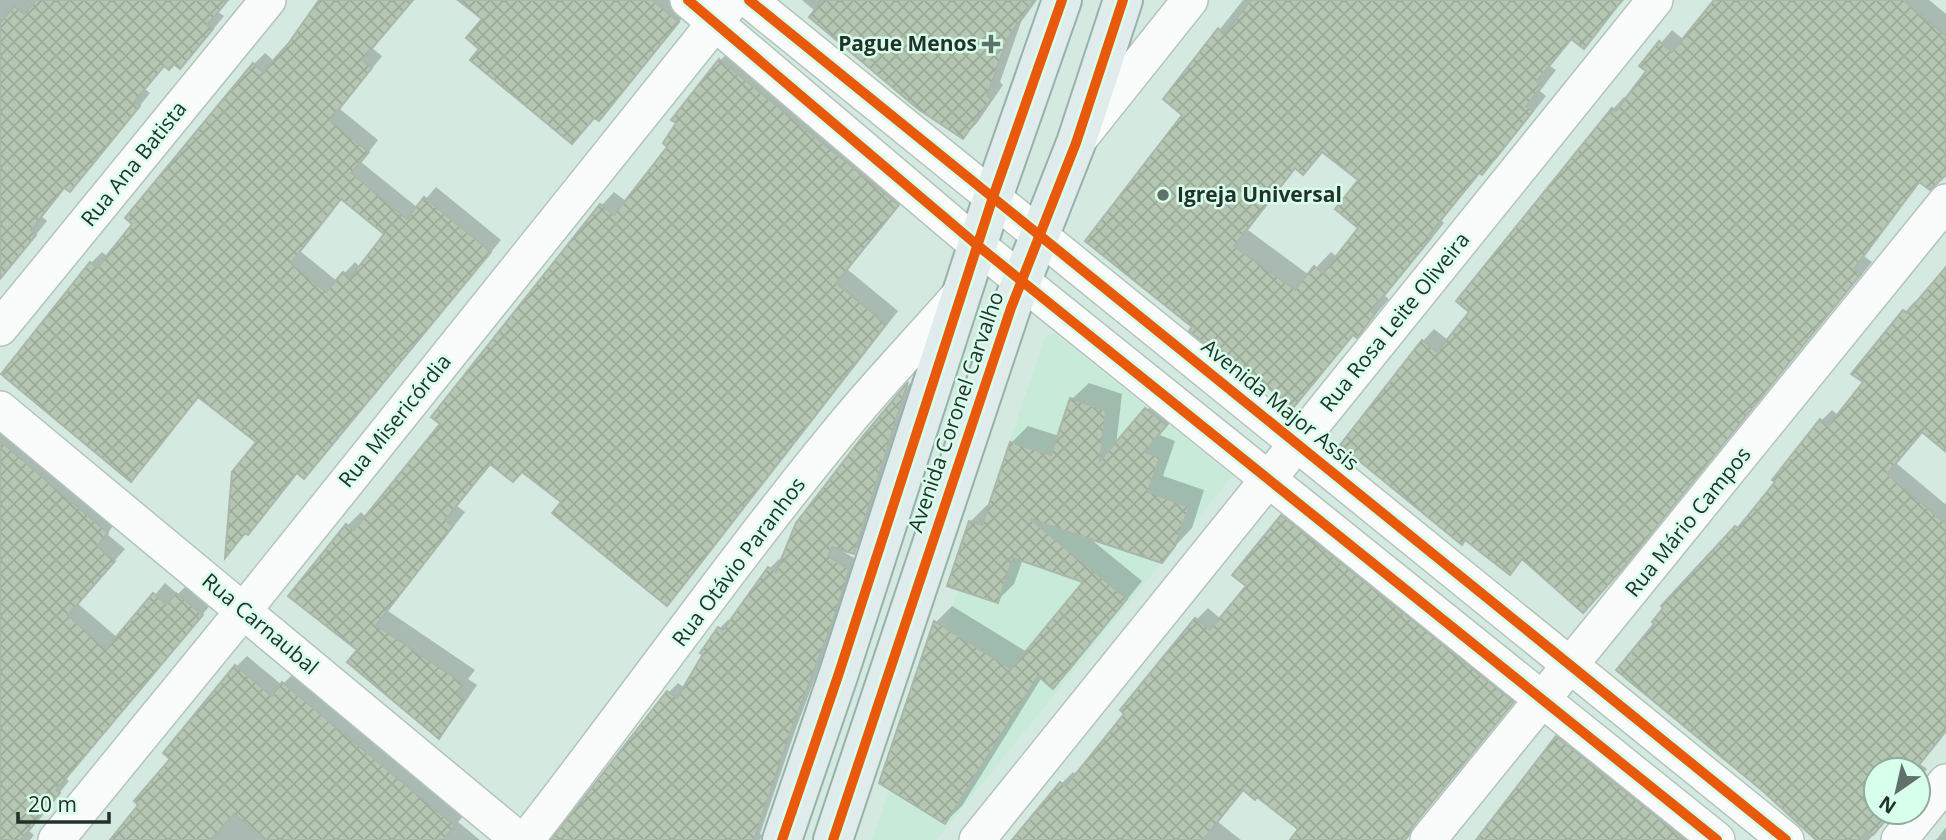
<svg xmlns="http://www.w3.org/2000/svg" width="1946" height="840" font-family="'Open Sans',sans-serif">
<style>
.built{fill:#c7ead9}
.shadow{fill:#0003;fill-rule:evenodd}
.building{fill:url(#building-cross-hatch);stroke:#aab6ac;stroke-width:2;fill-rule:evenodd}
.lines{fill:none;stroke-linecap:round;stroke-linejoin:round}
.minor-casing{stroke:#b3c4bc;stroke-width:38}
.major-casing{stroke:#97b1ac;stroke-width:42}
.minor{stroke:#f9fcfa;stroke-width:35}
.major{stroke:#e0eceb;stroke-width:38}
.cycleway-casing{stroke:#d8ffec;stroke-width:15}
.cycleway{stroke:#e8590c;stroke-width:10}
.poi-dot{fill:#607169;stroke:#d8ffec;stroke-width:2.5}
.labels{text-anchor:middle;stroke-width:5;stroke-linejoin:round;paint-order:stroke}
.poi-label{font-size:21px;font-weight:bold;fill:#22312a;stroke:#d8ffec;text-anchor:end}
.street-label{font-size:21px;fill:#22312a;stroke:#d8ffec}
</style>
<defs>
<pattern id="building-cross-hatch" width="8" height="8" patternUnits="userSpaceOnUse" patternTransform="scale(1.75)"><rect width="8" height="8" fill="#b5c7b2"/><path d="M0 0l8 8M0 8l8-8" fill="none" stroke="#9bab99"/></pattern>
</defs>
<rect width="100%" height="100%" fill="#d4e9df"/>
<polygon class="built" points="1055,334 1232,476 936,840 872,840 1046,335"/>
<g class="shadow">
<polygon points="0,0 228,0 218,12 224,16 192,55 180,67 174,62 165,65 145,89 150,93 82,178 69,190 66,187 42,217 47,221 0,279"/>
<path d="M327,0H411L372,48L382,56L340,109L378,140L361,162L418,208L436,187L501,240L315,466L304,477L298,472L258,522L227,553L258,442L200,396L131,480L91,263L102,252L108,257L254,64L265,53L274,61L309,17ZM342,197L387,234L360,267L355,262L337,281L300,251Z"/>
<polygon points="461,0 675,0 688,11 609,108 481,49 484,19"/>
<polygon points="802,0 1037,0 1021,22 1000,82 1003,85 977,123 963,137"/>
<path d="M1243,0H1624L1583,46L1573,38L1550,66L1556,70L1540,91L1546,96L1497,158L1481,172L1441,220L1444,223L1385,296L1389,299L1371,320L1356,335L1354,334L1293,406L1194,327L1185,114L1165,99ZM1323,151L1360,180V228L1337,257L1331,252L1309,275L1248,230L1297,167L1303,172Z"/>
<polygon points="1716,0 1929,0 1946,14 1946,174 1921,181 1864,256 1872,262 1634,554 1594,599 1524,557 1509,572 1423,341 1434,329 1448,340 1472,312 1613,109 1624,97 1627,99 1648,71 1642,65 1672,30 1684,40"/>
<polygon points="733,47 910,191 847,269 898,311 680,591 667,604 563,501 523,470 492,463 457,506 465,512 388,611 475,670 468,679 477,685 451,723 439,736 359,650 348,525 361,512 366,517 443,423 601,206 614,192 627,202 670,147 721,60"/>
<polygon points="1946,269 1946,449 1923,430 1896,463 1945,504 1946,503 1946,731 1920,764 1927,769 1918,780 1918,770 1876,770 1876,812 1892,812 1869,840 1825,840 1737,527 1748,518 1777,481 1775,479 1822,420 1832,410 1839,416 1866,382 1905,312 1915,301 1918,303"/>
<polygon points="914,379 862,543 853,552 841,550 857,560 843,604 795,731 760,834 762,835 760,840 558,840 555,838 669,692 678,683 685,688 719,629 728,620 731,621 770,568 779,559 783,562 865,436"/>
<polygon points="1089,383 1122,394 1116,445 1163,392 1182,408 1160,435 1175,441 1163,476 1204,490 1192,528 1161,561 1088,537 1142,581 1070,670 1053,686 1042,677 962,806 945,822 936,622 952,606 1027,652 1086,581 1023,559 1014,584 997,601 970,522 987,505 990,506 1011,443 1028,426 1059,436 1072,399"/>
<polygon points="0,421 117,521 107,534 125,549 77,603 118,638 165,583 178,594 189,583 212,603 65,778 69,781 29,831 34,835 30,840 0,840"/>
<polygon points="1293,506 1524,690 1423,814 1409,834 1404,840 1292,840 1300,829 1257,795 1245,789 1218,822 1241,840 1015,840 1062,783 1073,772 1077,775 1127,714 1122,710 1197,619 1208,608 1221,619 1248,586 1282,517"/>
<polygon points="247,656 282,685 295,672 465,814 458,822 480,840 112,840 141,805 236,667"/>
<polygon points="1568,726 1710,840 1479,840 1557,737"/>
<polygon points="1946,827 1946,840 1935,840 1937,839"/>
</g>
<g class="building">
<polygon points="36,0 228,0 207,25 213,29 180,69 174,64 169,70 164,66 134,102 140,106 70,192 64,188 31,230 36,235 0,279 0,23 14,6 24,14"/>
<path d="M319,0H413L362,60L372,68L330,120L369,152L351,173L407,219L424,197L491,252L304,479L297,473L248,535L245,533L225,558L232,472L256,442L198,397L131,482L1,374L90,262L97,268L132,224L125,218L253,63L263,72L288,44ZM341,199L384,234L350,278L343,272L326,292L291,263Z"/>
<polygon points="458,0 652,0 679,22 599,121 594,118 572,144 470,60 479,49 466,38 482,19"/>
<polygon points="822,0 1034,0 1008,38 987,96 991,99 963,139 918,109 809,17"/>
<path d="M1251,0H1622L1584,49L1571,39L1537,81L1542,86L1526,106L1533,111L1482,175L1479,173L1428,236L1431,238L1371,311L1375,314L1357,338L1353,335L1293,408L1216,346L1213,350L1189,331L1192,327L1085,241L1182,115L1163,99L1218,28L1225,33ZM1322,152L1358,180L1335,209L1358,228L1323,273L1314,266L1295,290L1234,246L1295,168L1303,175Z"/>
<polygon points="1714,0 1903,0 1946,36 1946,175 1930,190 1919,182 1854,269 1861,274 1623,568 1583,613 1522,559 1510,575 1465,540 1462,545 1340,445 1422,340 1437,352 1469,312 1456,301 1612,108 1616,111 1646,71 1639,66 1659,41 1672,52"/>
<polygon points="719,59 899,205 836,283 886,324 667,606 552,513 561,502 522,472 513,482 490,464 445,520 453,526 376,625 464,684 457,693 465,699 439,739 347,662 357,650 288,596 346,524 354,530 440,424 431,417 600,204 614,215 667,147 663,143 676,123 671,120"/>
<polygon points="1946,267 1946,452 1922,432 1887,474 1946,524 1946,731 1915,770 1876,770 1876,812 1893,812 1873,835 1867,830 1860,840 1816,840 1764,792 1616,670 1654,624 1652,622 1663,608 1661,606 1735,526 1738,528 1775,482 1772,480 1820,419 1828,426 1863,382 1851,374 1903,310 1907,313"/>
<polygon points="908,382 854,554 832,547 828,556 849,569 835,615 787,742 754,840 551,840 667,691 677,698 703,654 700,653 718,627 723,630 768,567 776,572 796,523 864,435"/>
<polygon points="1070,398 1106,411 1100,461 1145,408 1166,425 1145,452 1160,457 1148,492 1189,507 1175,546 1162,563 1030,519 1127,599 1053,689 1038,676 945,824 879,783 934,621 1011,669 1083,582 1013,558 998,603 947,586 969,521 982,525 1010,442 1051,455"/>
<polygon points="0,441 108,533 97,546 115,561 68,615 106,649 153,593 166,604 176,593 203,615 56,790 60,793 21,840 0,840"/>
<polygon points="1281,515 1514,702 1412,827 1409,835 1405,840 1290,840 1298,829 1257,797 1255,800 1243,790 1203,840 1012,840 1060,782 1066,786 1124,714 1120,710 1195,618 1210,630 1246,586 1232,575"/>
<polygon points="235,665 272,696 282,682 455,826 443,840 266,840 234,814 211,840 110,840 138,805 134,801 170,759 163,753"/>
<polygon points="1556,736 1685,840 1476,840"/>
</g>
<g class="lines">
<g class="minor-casing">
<g id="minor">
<polyline points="688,0 977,245 1717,840"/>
<polyline points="749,0 1786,840"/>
<polyline points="1080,138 1190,0"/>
<polyline points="0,328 268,0"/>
<polyline points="0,409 519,840"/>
<polyline points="56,840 244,610 730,4"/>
<path d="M526,840C634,702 734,558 846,423C883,378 924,336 962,292"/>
<polyline points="977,840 1655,0"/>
<polyline points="1428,840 1946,202"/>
<polyline points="1899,840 1946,782"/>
</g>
</g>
<g class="major-casing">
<g id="major">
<polyline points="782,840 839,673 993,197 1062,0"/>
<polyline points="833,840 1011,308 1076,143 1123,0"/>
</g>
</g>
<use href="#minor" class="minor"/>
<use href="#major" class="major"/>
<g class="cycleway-casing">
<g id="cycleway">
<polyline points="688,0 977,245 1717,840"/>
<polyline points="749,0 1786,840"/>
<polyline points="782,840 839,673 993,197 1062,0"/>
<polyline points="833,840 1011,308 1076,143 1123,0"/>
</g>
</g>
<use href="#cycleway" class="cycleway"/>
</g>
<g class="poi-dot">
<path d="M987.5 33.5h7v7h7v7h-7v7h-7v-7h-7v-7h7z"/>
<circle cx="1163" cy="195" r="7"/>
</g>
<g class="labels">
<g class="poi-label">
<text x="977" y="51">Pague Menos</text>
<text x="1177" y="202" text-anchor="start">Igreja Universal</text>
</g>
<g class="street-label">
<text transform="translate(134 164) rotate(-51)" y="7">Rua Ana Batista</text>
<text transform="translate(1395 322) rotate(-51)" y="7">Rua Rosa Leite Oliveira</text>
<text transform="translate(1280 405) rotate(39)" y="7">Avenida Major Assis</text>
<text transform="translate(956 412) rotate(-71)" y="7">Avenida Coronel Carvalho</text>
<text transform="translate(395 421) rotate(-51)" y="7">Rua Misericórdia</text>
<text transform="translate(1688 522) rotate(-51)" y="7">Rua Mário Campos</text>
<text transform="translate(739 562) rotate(-53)" y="7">Rua Otávio Paranhos</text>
<text transform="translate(260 624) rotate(40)" y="7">Rua Carnaubal</text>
</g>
</g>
<g transform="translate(1897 791) rotate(214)"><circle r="33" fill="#d8ffec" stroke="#8fad9e" stroke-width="2"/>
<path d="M0-5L12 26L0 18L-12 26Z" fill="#607169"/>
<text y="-10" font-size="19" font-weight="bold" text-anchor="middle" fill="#22312a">N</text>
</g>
<path d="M18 812v10h91v-10" fill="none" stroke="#22312a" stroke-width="3.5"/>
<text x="28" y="812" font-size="21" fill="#22312a" stroke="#d8ffec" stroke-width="5" paint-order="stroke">20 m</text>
</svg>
